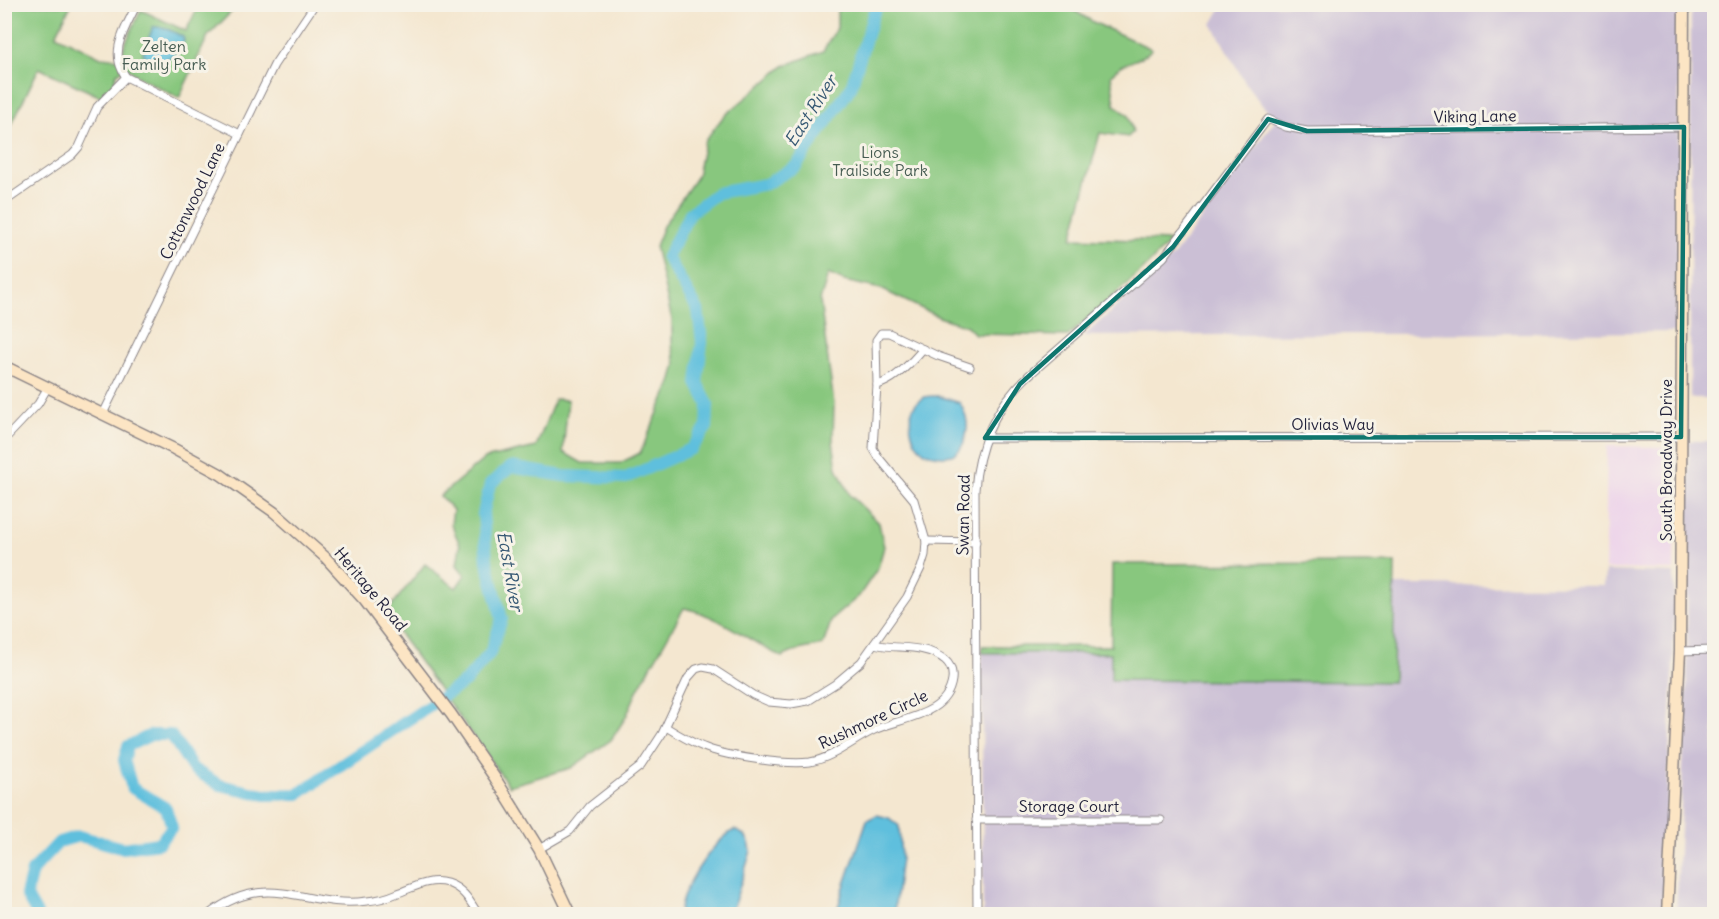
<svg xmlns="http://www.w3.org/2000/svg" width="1719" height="919" font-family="Delius,sans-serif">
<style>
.built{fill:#ecd1ea}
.industrial{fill:#cbbfd5}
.green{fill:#88c77e;stroke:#55745c;stroke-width:1.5}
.water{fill:#5fbfdd;stroke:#40708c;stroke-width:1.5}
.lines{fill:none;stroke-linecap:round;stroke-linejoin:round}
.river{stroke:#5fbfdd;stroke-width:12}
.minor-casing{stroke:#8b8486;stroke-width:9}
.secondary-casing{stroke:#8b8486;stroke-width:13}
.minor{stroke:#fff;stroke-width:7}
.secondary{stroke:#fce5c4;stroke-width:10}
.marked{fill:none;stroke:#0f766e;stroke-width:4.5;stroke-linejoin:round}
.labels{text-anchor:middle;stroke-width:6;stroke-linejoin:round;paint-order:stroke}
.park-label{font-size:16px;fill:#465c52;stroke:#f7f3e8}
.street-label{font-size:16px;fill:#22223b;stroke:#f7f3e8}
.water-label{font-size:18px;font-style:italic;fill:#375974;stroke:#f7f3e8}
</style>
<rect width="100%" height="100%" fill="#f7f3e8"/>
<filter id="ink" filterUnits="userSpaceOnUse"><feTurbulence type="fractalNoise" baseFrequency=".0167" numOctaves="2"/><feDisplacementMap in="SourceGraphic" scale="12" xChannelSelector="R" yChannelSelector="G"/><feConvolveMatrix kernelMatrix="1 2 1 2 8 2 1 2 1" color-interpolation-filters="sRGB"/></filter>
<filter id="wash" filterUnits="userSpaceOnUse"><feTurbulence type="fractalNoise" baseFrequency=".008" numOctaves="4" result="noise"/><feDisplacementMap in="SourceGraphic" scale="24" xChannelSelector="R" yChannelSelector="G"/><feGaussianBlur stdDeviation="1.35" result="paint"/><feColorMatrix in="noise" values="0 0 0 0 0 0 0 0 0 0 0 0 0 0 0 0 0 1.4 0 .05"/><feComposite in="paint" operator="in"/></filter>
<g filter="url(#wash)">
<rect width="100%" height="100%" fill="#f4e7d0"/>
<polygon class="built" points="1607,446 1660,447 1668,448 1675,454 1674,570 1605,569"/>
<g class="industrial">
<polygon points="1223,5 1680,5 1676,332 1084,336 1175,254 1276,119 1262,105 1246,84 1212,24"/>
<polygon points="1691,5 1714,5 1714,398 1690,398"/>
<polygon points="1689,441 1714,441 1714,914 1676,914 1687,680"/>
<polygon points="1605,571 1674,573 1673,664 1662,914 983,914 982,653 1111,653 1111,680 1393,682 1394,585 1604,586"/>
</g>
<g class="green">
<polygon points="5,5 71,5 56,35 101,57 122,59 124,46 141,10 186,31 199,5 238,5 208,36 179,98 139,77 127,68 117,73 114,84 101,97 39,68 5,138"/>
<path d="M837,5H1065L1093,22L1152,49C1137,65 1125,58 1111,75L1115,105L1128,115L1133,132L1128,137L1100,133L1072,238L1171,241L1147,266L1068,336L975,334L967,326L939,317L881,289L844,281L828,274L820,301L834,404L833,441L837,468L850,495L879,523L884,547L878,568L859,596L832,619L823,645L798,650L782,657C748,641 721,616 684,608L638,689L626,717L611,740L571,768L509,786L385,614L425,564L456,588L465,575L457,565L460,545L451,524L453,510L440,496L484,459L536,447L555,399L568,400L563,452L582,463H620L640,453L671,383L676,364L672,346V320L655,246L663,226L697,176L704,142L723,117L784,66L823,51L837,28Z"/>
<polygon points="1395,563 1393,682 1111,680 1111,653 982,653 982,646 1111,646 1112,564"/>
</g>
<g class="water">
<path d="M153,27C164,26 174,32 183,37L184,41L176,52L160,65L143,54Z"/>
<path d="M938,396L960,403C968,417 969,427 964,442C959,453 954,456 943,456C936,456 926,454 921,449C907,436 905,406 925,397C929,396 934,396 938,396Z"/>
<polygon points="877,815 889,818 899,826 901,858 894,912 892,914 836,914 843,890 867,820"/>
<path d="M734,830C746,834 749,839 751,851L731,914H679C682,887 711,844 734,830Z"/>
</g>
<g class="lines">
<polyline class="river" points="37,914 26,895 32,871 59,842 79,836 123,848 159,843 172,827 166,808 132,788 124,760 128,746 151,735 171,735 193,769 220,785 265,795 298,794 466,681 490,653 502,619 487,561 483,514 490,484 511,467 563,476 626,478 691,449 707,427 708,404 697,383 702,342 698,310 667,257 690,213 717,193 766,184 796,166 851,87 874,12 879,4"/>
</g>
</g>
<g filter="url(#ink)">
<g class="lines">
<g class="minor-casing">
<g id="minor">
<path d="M137,4C125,29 108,52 126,77L240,134"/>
<polyline points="4,199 7,200 72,155 79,147 97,107 126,77"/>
<path d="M877,385C893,381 912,362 923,349"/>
<polyline points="103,414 274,65 315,4"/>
<polyline points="985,438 1681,437"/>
<polyline points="4,440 38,404 48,387"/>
<polyline points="926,541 976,542"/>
<polyline points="1680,651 1714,650"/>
<path d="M666,727C679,735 692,743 706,748C730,757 786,765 810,762C833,758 852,741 872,731C898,718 947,717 952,680C953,672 951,665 945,660C924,643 897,650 874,644"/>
<polyline points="976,820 1161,820"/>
<polyline points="539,849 570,831 590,806 641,766 662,734 688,678 696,669 703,667 713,669 753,695 769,702 791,704 808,701 835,684 861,662 907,597 921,568 925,555 926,541 914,500 879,458 873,448 877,385 876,340 881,333 889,333 938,356 970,367"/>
<path d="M209,914C269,868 306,910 367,901C378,900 389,897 398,893C415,887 429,878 447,883C463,888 470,901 478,914"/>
<path d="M977,914L975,490C978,445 995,407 1028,376L1164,257L1268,119L1286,127L1307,131L1684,127"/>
</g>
</g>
<g class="secondary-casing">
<g id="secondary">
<polyline points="4,366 174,449 220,474 274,512 325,557 365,601 451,714 495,778 539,849 570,914"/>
<polyline points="1667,914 1680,651 1684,4"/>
</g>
</g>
<use href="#minor" class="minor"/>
<use href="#secondary" class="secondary"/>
</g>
</g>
<path class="marked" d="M1268,119L1307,131L1684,127L1681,437L985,438L1020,384L1173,247Z"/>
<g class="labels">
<g class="park-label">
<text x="164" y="52">Zelten<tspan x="164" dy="18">Family Park</tspan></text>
<text x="880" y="158">Lions<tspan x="880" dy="18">Trailside Park</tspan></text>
</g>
<g class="street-label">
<text transform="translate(1475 116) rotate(-1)" y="6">Viking Lane</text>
<text transform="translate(192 201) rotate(-64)" y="6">Cottonwood Lane</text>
<text x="1333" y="430">Olivias Way</text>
<text transform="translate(1666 460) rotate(-90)" y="6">South Broadway Drive</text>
<text transform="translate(963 515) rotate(-89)" y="6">Swan Road</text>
<text transform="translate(371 589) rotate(50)" y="6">Heritage Road</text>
<text transform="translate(873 719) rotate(-25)" y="6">Rushmore Circle</text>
<text x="1069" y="812">Storage Court</text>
</g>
<g class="water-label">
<text transform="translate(811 111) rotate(-57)" y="6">East River</text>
<text transform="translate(510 571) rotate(80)" y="6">East River</text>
</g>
</g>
<rect width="1719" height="919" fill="none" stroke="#f7f3e8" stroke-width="24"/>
</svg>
